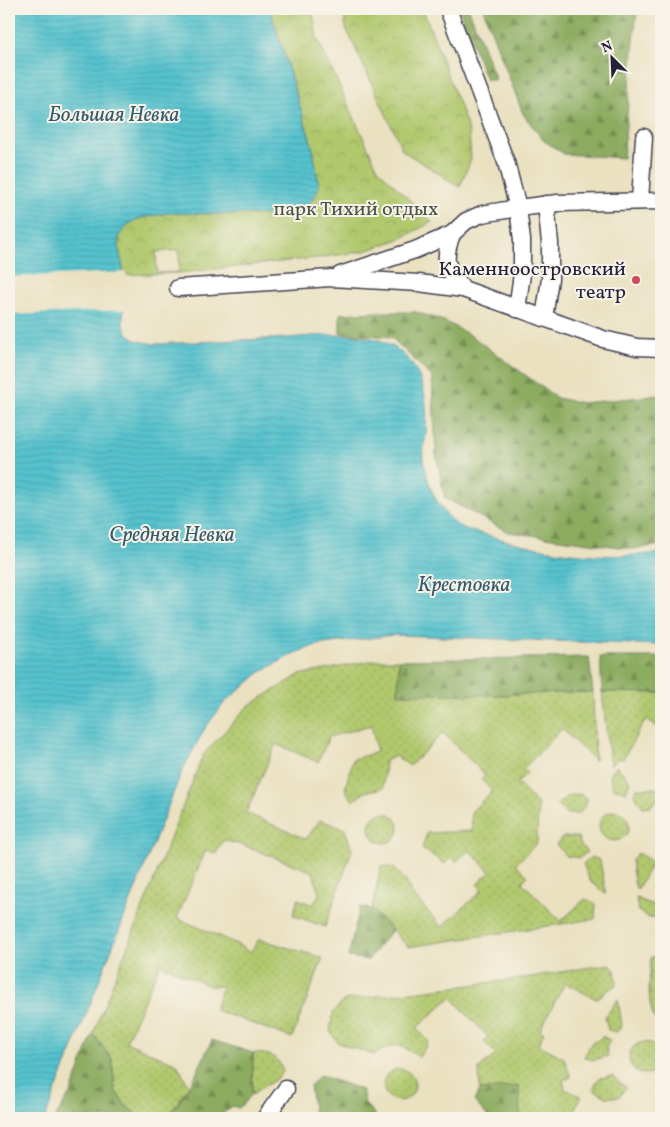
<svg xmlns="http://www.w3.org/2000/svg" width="670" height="1127" font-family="Vollkorn,serif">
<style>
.grass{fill:url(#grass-dots);stroke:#6a7554}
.forest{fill:url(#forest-firs);stroke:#57674e}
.park{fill:url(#park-crowns);stroke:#6a7554;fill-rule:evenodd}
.water{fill:url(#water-rules);stroke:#3c7284}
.pier{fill:#eae1c1}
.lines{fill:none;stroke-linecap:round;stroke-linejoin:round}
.minor-casing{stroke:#403f4f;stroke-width:19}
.minor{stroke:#fff;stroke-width:16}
.poi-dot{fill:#d1495b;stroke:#f7f3e8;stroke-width:2}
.labels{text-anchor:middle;stroke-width:4;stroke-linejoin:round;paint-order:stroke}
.park-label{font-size:20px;fill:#4d544a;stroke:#f7f3e8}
.poi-label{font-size:20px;fill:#22223b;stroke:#f7f3e8;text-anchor:end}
.water-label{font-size:21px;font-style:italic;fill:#345a6e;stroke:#f7f3e8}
</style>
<defs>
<pattern id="grass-dots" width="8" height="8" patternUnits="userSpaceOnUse" patternTransform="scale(1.25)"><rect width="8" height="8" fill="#b1c86d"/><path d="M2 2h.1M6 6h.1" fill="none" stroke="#98ac5f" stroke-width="1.8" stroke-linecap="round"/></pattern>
<pattern id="forest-firs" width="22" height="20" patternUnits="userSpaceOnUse" patternTransform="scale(1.25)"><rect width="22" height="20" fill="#8cac60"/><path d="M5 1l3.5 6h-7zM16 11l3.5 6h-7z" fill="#728c50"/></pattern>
<pattern id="park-crowns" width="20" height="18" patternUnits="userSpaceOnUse" patternTransform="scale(1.25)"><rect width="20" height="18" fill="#b1c86d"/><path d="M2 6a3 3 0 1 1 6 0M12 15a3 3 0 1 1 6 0" fill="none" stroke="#98ac5f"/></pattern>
<pattern id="water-rules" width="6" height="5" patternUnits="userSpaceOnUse" patternTransform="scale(1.25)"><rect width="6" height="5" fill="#55c2cd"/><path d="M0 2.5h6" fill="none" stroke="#4aa6b1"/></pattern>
</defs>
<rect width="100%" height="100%" fill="#f7f3e8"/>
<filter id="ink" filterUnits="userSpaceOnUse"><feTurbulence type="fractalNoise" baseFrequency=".02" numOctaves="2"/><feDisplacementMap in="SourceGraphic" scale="10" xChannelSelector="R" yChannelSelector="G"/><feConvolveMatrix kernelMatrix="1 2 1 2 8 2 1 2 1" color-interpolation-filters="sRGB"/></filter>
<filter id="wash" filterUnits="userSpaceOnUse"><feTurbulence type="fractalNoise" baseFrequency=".0096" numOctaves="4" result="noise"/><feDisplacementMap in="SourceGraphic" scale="20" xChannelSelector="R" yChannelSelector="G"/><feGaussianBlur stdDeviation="1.12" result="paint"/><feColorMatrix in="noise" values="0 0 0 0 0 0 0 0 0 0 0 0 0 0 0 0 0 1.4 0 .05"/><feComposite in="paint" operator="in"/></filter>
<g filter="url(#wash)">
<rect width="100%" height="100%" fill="#eae1c1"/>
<g class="grass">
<polygon points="375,660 399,660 398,693 496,695 593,692 595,761 562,729 523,769 527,773 517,783 538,804 537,843 516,864 528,876 522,882 561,921 585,899 596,904 595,919 408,947 372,909 381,866 394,868 406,881 412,894 442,927 482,890 477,884 490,872 469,850 456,862 452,857 445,864 422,848 427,833 472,831 471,812 492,791 481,779 485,775 443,733 410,766 396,756 385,761 383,788 365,792 353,801 345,789 353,759 377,752 371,725 329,737 318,762 276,744 246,813 306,839 320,820 345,829 352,850 325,927 293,915 298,899 313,905 319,894 313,872 245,846 223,840 216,854 206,850 177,918 237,944 250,952 259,939 323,958 292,1038 215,1010 222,986 210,986 160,964 126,1042 177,1064 189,1086 170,1113 163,1118 142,1118 127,1107 115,1090 112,1059 93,1034 203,755 248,706 299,675"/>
<polygon points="602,692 661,693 661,729 645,720 623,759 617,759 610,765"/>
<polygon points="617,766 630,781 626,792 613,788 609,774"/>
<polygon points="637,788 655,788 661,790 659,798 651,806 643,807 634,794"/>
<polygon points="581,794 588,800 579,814 567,814 557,805 567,796"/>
<circle cx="614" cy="826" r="15"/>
<circle cx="384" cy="828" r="15"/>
<polygon points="563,837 578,837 581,845 587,852 580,858 566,856 556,844"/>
<polygon points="638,853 653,862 637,890 634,882 631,860"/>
<polygon points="591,857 600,860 606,894 590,881 583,864"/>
<polygon points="636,898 661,908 661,916 648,918 638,910"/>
<path d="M661,956V1027C644,1010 650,979 651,957Z"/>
<path d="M609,964L615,970L617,984L596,999L565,983L540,1030L544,1033L538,1044L564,1058L571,1077L563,1080L565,1089L582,1097L569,1118H520L518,1086L480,1090L479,1069L496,1054L484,1042L488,1037L451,997L417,1028L429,1042L419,1057C398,1043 396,1042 374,1055L338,1043L330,1031L333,1013L344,1000L512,980Z"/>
<polygon points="618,999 622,1026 617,1032 608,1030 605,1017"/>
<polygon points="602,1036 610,1040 606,1048 608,1056 593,1060 584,1057 592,1042 597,1041"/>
<circle cx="645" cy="1058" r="16"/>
<path d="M253,1053C270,1054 278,1055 283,1072L275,1080L252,1094Z"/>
<circle cx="399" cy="1085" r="16"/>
<polygon points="613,1076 618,1082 626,1087 619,1097 606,1097 593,1089 599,1078"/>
</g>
<g class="forest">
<polygon points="459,9 469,9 496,80 486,80"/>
<polygon points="483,9 637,9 623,158 564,154 543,140 523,114"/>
<polygon points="377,312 416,312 444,321 470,335 557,398 582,403 661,395 661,545 634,549 508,532 445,498 436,454 432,377 391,337 340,333 340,314"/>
<polygon points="589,657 593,692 496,695 398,694 399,660"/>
<polygon points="661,657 661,693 602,692 600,657"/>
<polygon points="360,907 372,909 392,930 368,960 348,957"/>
<polygon points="93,1034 112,1059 115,1091 127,1107 142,1118 55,1118 71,1092"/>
<path d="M212,1040L253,1053L252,1094L239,1108L232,1106L218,1118H163C186,1102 200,1064 212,1040Z"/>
<polygon points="320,1075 362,1090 365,1104 375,1114 376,1118 311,1118 314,1115 310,1086"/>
<polygon points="519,1086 520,1118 489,1118 474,1101 480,1090"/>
</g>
<g class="park">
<path d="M270,9H312L317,38L378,169L432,222L400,239L365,251L326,257L179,273L124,275L119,249V236L127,225L140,218L168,213L285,215L319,187L313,149ZM179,250V272L157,273L156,252Z"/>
<polygon points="343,9 423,9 469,131 471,159 460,187 403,151 346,28"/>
</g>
<path class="water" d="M9,9H270L313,149L319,187L313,199L301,212L285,215L168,213L140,218L127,225L119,236V249L124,275L123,324L127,333L135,340L154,344C198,342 242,340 286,338C312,336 360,331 384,342C422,359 429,395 426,434C425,442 422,452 423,460C425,469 428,480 431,489C435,499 444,513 452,521C462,530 477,532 490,536C549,553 600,560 661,553V645L394,635L316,645L293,654L261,672L225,702L205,728L182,771L45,1118H9Z"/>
<polygon class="pier" points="126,272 126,310 9,315 9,277"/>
</g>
<g filter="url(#ink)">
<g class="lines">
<g class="minor-casing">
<g id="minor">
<polyline points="448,9 506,162 518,208 522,240 522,274 517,309"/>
<polyline points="640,201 644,137"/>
<path d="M452,234C442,262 446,266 463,289"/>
<polyline points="340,275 415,250 452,234 466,221 482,214 518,208 558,203 661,201"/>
<polyline points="178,288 331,278 419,283 463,289 603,339 637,347 661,348"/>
<polyline points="544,318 550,279 550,243 546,204"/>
<polyline points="265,1118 286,1089"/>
</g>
</g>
<use href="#minor" class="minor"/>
</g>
</g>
<circle class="poi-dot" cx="636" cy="280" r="5"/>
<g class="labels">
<g class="park-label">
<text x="356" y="215">парк Тихий отдых</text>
</g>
<g class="poi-label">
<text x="626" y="275">Каменноостровский<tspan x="626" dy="23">театр</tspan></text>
</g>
<g class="water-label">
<text x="114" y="121">Большая Невка</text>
<text x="172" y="541">Средняя Невка</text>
<text x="464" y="591">Крестовка</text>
</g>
</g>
<rect width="670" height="1127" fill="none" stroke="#f7f3e8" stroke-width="30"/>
<g transform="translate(612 58) rotate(336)" stroke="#f7f3e8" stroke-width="4" paint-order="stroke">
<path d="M0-4L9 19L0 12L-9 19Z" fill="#22223b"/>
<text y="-8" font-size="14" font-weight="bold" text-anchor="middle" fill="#22223b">N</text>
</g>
</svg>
